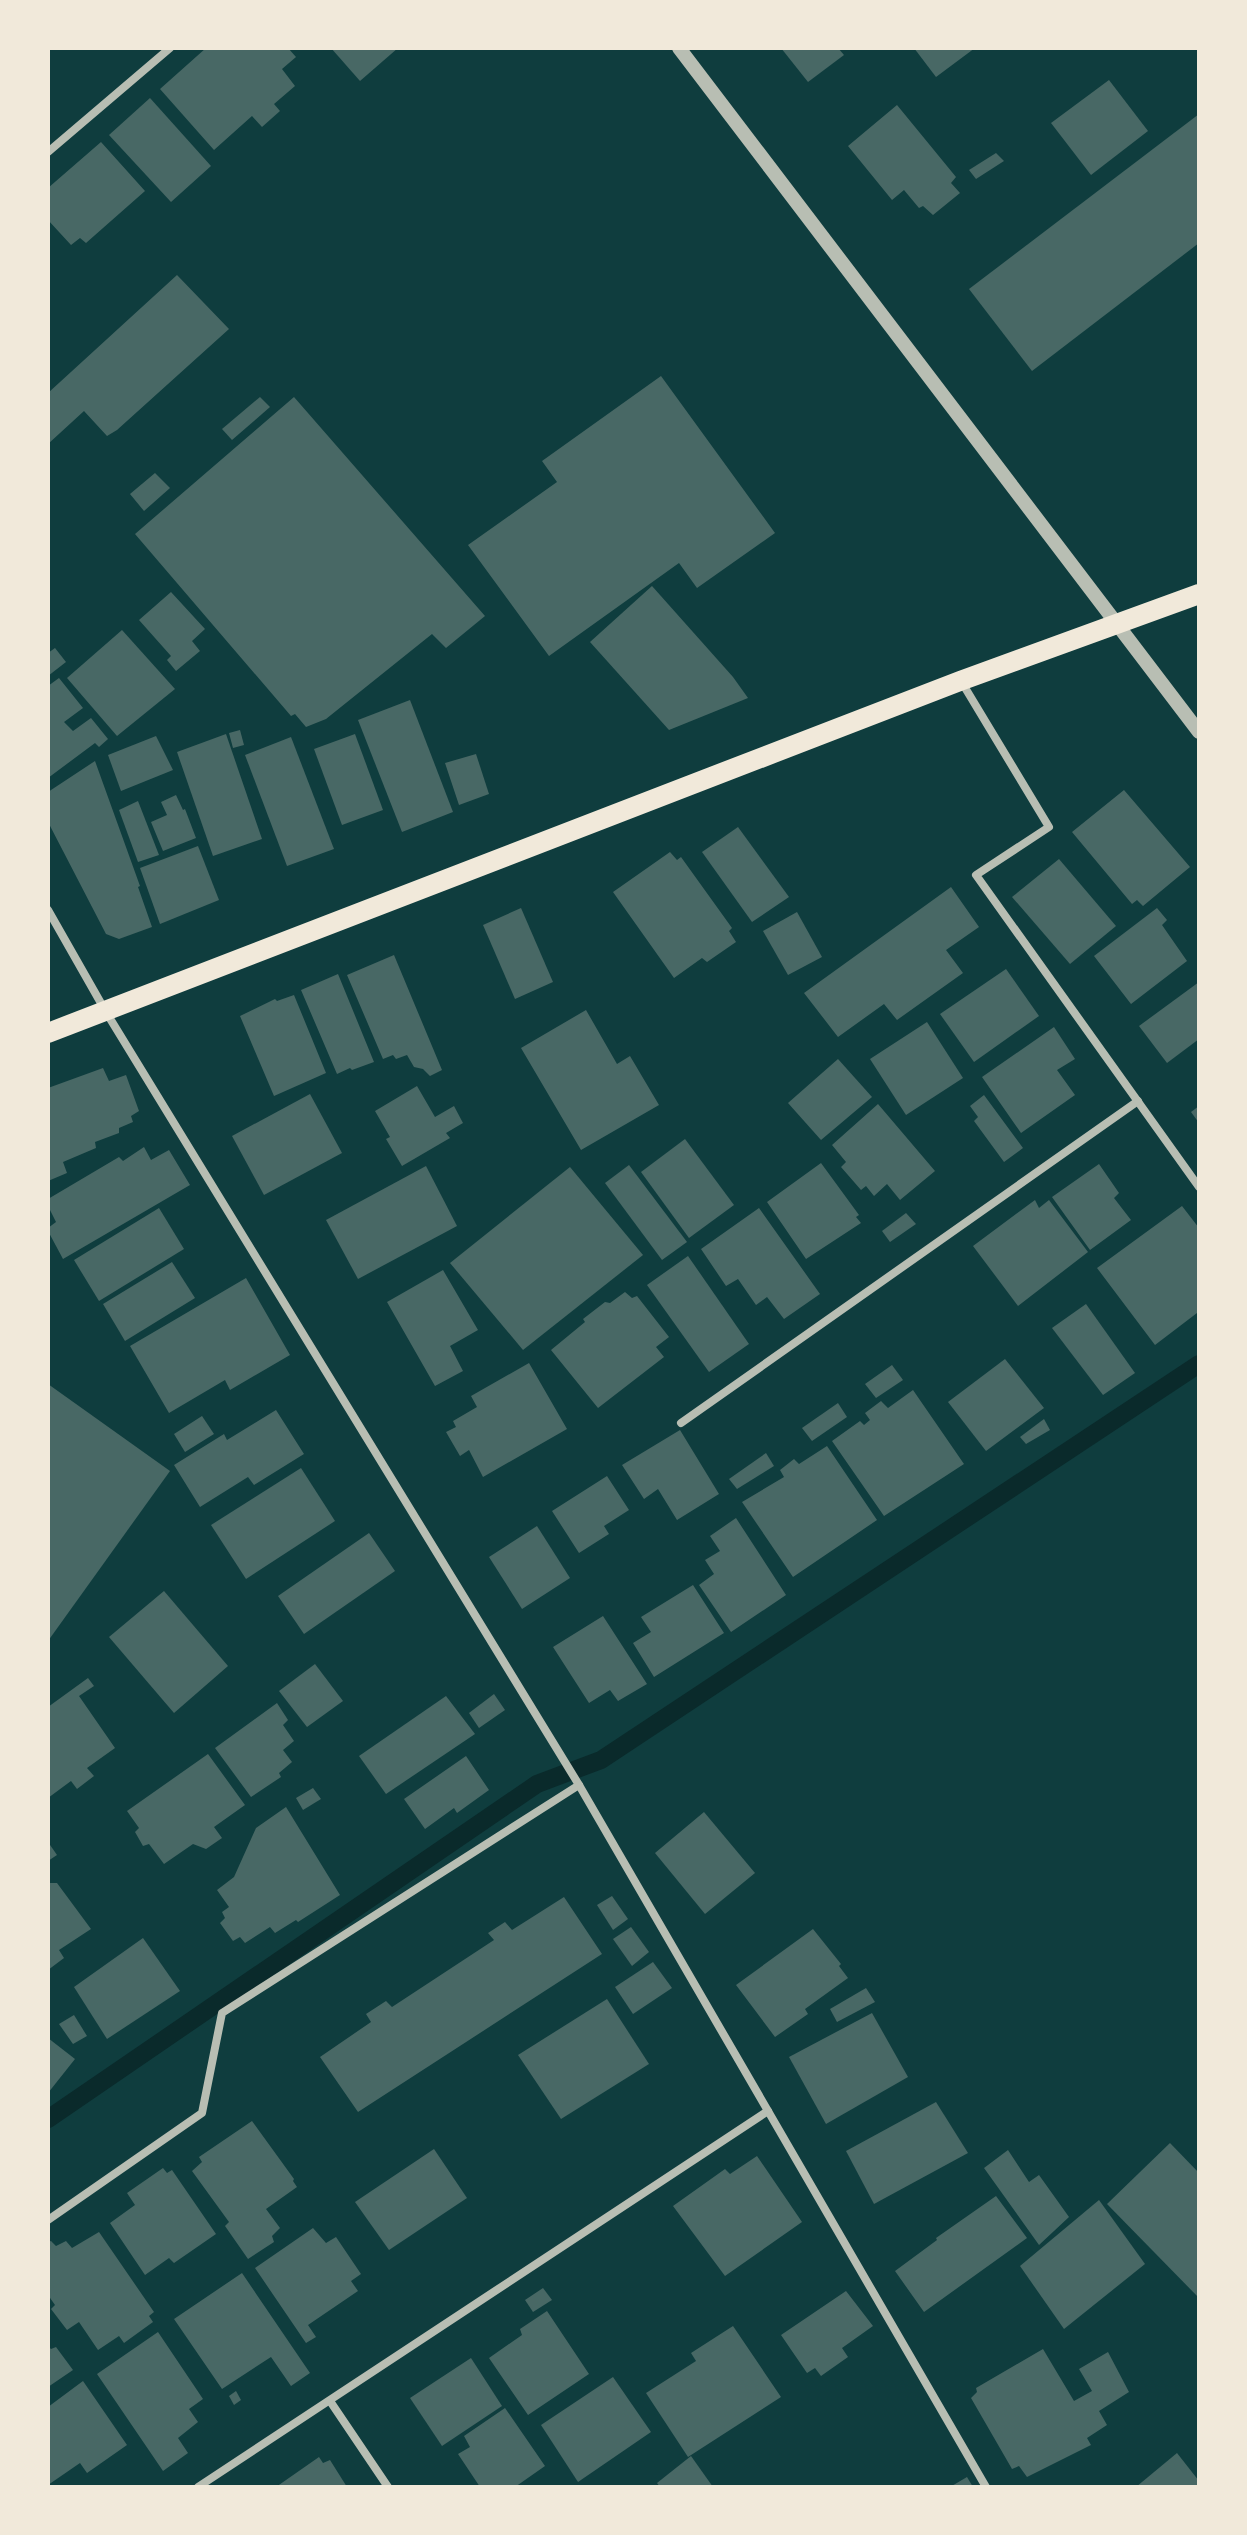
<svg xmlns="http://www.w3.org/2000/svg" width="1247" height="2535" font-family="Spectral,serif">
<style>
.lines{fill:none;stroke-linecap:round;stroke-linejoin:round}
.stream{stroke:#0a2a2b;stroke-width:18}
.building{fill:#486865}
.minor{stroke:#b8beb3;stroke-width:8}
.tertiary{stroke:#b8beb3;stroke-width:14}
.primary{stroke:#f1e9da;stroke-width:20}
</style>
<rect width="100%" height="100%" fill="#0f3d3e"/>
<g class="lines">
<polyline class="stream" points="48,2119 537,1784 601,1760 1199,1364"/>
</g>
<g class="building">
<polygon points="206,48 288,48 296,57 282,69 295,86 274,104 280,111 262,127 252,116 214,150 160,89"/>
<polygon points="331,48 398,48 360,81"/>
<polygon points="781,48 838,48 844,55 808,82"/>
<polygon points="914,48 975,48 936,77"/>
<polygon points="1109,80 1148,131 1091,175 1051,123"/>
<polygon points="150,98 211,166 171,202 109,135"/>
<polygon points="897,105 956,177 951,183 960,193 933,215 923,206 919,208 904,190 892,200 848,146"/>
<polygon points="1199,114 1199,243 1032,371 969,289"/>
<polygon points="101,142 145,191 86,243 80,238 71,245 48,220 48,188"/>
<polygon points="996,153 1004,161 976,179 969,170"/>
<polygon points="177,275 229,329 117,430 107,436 84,411 48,444 48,393"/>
<polygon points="661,376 775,533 697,588 679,563 549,656 468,545 557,482 542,461"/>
<polygon points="260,397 270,407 232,440 222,429"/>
<polygon points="294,397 485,616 446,648 432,634 326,719 306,727 295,714 291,716 135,534"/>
<polygon points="155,473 170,488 144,511 130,494"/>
<polygon points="652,586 733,677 748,698 669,730 590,642"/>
<polygon points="171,592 205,629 192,641 200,651 176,671 167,660 171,656 139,620"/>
<polygon points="122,630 175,689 117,736 67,678"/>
<polygon points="55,648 66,662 48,676 48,653"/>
<polygon points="59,678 83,708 64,722 73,731 91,718 108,739 99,747 95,743 48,778 48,686"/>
<polygon points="410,700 453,812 402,832 358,720"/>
<polygon points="240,730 244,745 233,748 229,733"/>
<polygon points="226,734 262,839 213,856 177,752"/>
<polygon points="355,734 383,810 342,825 314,749"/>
<polygon points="156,736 173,770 121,791 108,755"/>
<polygon points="291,737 334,849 287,866 245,755"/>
<polygon points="476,754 489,794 459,805 445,763"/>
<polygon points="95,761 140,886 138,887 152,927 119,939 106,934 48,822 48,792"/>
<polygon points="1124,790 1190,867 1143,906 1137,900 1132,904 1072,832"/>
<polygon points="176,795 183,810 185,809 196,838 163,851 151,822 167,815 161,802"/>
<polygon points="138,801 159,855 138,862 119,810"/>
<polygon points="738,827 789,897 752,922 702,852"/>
<polygon points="198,846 219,900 160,924 140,868"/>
<polygon points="670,852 677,860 681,857 732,928 729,931 736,942 707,962 702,958 674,978 613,892"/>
<polygon points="1059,859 1116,926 1070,964 1012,897"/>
<polygon points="951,887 979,927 946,950 963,973 897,1020 884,1004 838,1037 804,993"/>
<polygon points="521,908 553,982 515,999 483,925"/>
<polygon points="1157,908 1167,920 1162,925 1187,961 1131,1004 1094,956"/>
<polygon points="797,912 822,957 788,975 763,931"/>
<polygon points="394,955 442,1070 430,1076 423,1069 414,1067 407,1055 396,1059 393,1055 383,1059 347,975"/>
<polygon points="1006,969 1039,1016 974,1062 940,1014"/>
<polygon points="338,974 374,1062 352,1070 350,1068 337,1074 301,990"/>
<polygon points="1199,982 1199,1039 1167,1063 1139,1026"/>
<polygon points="294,995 326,1073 274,1096 240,1016 275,999 277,1001"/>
<polygon points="586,1010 617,1064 630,1056 659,1105 581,1150 521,1048"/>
<polygon points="927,1022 963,1078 906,1115 870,1059"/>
<polygon points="1054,1027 1075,1059 1057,1070 1075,1095 1021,1133 982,1077"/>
<polygon points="838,1059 872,1097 821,1140 788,1103"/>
<polygon points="103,1068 109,1081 126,1075 139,1111 131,1116 133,1122 119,1128 119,1133 95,1142 96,1148 63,1162 67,1173 48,1181 48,1088"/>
<polygon points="417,1086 435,1117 454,1106 463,1123 446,1133 450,1138 402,1166 386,1139 390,1137 375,1111"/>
<polygon points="310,1094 342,1153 264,1195 232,1136"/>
<polygon points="984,1095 1023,1148 1004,1162 974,1121 978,1117 970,1106"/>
<polygon points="878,1104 935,1171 900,1200 887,1184 874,1196 866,1186 861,1190 841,1167 846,1162 832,1145"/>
<polygon points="1199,1106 1199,1123 1191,1112"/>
<polygon points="685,1139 734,1205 689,1238 641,1172"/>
<polygon points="144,1147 151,1160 169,1150 190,1185 63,1259 48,1231 48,1228 56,1222 48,1206 48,1199 119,1157 123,1161"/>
<polygon points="821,1163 859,1215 856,1217 861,1223 806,1259 767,1202"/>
<polygon points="1099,1164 1119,1193 1114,1198 1131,1220 1090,1250 1052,1197"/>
<polygon points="629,1165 687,1242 662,1260 605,1183"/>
<polygon points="426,1166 457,1226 358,1279 326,1220"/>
<polygon points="570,1167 643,1255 523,1350 450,1263"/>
<polygon points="1035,1200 1039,1208 1049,1200 1088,1252 1018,1306 973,1246"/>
<polygon points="1182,1206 1199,1228 1199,1316 1197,1313 1155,1345 1097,1268"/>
<polygon points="159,1208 184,1249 99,1301 74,1260"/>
<polygon points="759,1208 820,1294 784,1319 767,1297 756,1305 738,1279 726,1286 701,1249"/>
<polygon points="906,1213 916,1224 890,1242 882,1231"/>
<polygon points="688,1256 749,1344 709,1372 647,1285"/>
<polygon points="172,1262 195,1298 125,1341 103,1304"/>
<polygon points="443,1270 478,1330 450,1346 463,1371 435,1386 387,1302"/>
<polygon points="246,1278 290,1355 230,1390 225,1380 169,1413 130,1346"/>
<polygon points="625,1292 632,1298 637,1296 669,1337 656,1347 664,1357 598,1408 551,1350 585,1322 583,1319 605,1302 610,1303"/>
<polygon points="1086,1304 1135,1373 1103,1395 1052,1328"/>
<polygon points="1005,1359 1044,1408 986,1451 948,1402"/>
<polygon points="529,1363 567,1429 483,1477 469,1450 460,1456 446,1432 456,1427 453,1421 477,1407 471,1396"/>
<polygon points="892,1365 903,1380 876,1398 865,1384"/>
<polygon points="48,1384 170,1471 48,1641"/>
<polygon points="913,1390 964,1464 884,1516 832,1441 860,1421 864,1425 870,1420 865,1413 881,1401 888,1408"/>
<polygon points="838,1403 847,1417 812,1441 802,1428"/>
<polygon points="276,1410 304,1454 254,1485 248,1477 200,1507 174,1465 224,1434 227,1440"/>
<polygon points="202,1416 214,1434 185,1452 174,1434"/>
<polygon points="1044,1419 1050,1430 1026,1444 1020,1437"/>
<polygon points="680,1430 719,1494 677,1520 658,1489 644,1499 622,1465"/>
<polygon points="827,1446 877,1520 793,1577 742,1502 784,1477 780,1470 794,1459 799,1464"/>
<polygon points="766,1453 774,1466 737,1489 729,1479"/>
<polygon points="301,1468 335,1521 246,1579 211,1525"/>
<polygon points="607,1476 629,1510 604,1526 609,1534 579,1553 552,1511"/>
<polygon points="736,1518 786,1595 731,1632 699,1585 714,1574 705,1560 720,1551 710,1536"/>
<polygon points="537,1526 570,1578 522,1609 489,1557"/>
<polygon points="369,1533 395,1571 304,1634 278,1596"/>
<polygon points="693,1585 724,1633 654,1677 633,1643 651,1632 641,1617"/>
<polygon points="164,1591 228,1666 174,1713 109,1637"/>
<polygon points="603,1616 647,1684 618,1701 610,1690 589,1703 553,1647"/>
<polygon points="315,1664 343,1701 307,1727 279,1691"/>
<polygon points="88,1678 94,1686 79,1696 115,1748 87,1768 94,1776 77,1789 71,1781 48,1798 48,1707"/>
<polygon points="494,1694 505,1710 479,1728 469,1713"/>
<polygon points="446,1696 475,1734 386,1794 359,1756"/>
<polygon points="277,1703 288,1720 283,1725 294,1741 283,1750 292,1762 279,1773 281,1777 251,1797 215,1748"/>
<polygon points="208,1754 245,1805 214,1827 222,1838 206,1849 193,1844 164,1864 149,1844 143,1846 135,1832 139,1828 127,1811"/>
<polygon points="466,1756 489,1790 457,1813 454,1808 425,1829 404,1799"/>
<polygon points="313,1788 321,1799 303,1810 296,1798"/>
<polygon points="286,1807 340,1895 298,1922 296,1920 275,1933 270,1927 245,1943 240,1937 233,1941 220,1923 225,1918 222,1912 229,1907 217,1890 234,1877 256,1828"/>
<polygon points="704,1812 755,1873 705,1914 655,1853"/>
<polygon points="48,1842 57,1855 48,1861"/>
<polygon points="48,1883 57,1883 91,1929 59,1950 64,1958 48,1970"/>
<polygon points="612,1896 628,1919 613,1930 597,1905"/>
<polygon points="564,1897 602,1954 358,2112 320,2057 371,2022 366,2014 386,2001 392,2007 494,1940 488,1933 505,1922 512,1930"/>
<polygon points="631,1927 649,1952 632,1966 613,1939"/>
<polygon points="813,1929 841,1964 839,1966 848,1978 805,2009 808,2014 775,2037 736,1985"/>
<polygon points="143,1938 180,1991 107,2039 74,1987"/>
<polygon points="653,1962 672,1988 633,2014 615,1987"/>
<polygon points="866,1988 875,2002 837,2022 830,2009"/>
<polygon points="607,1999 649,2064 561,2119 518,2055"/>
<polygon points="872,2013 908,2077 826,2124 789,2057"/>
<polygon points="74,2015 87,2036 73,2044 59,2024"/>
<polygon points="48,2038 75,2059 48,2093"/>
<polygon points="936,2102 968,2153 874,2204 846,2151"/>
<polygon points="252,2121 294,2179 293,2181 297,2187 266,2209 280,2228 272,2236 274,2242 248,2259 225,2226 229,2222 192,2171 202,2162 199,2157"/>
<polygon points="1170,2143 1199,2173 1199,2298 1107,2204"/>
<polygon points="434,2149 467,2198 389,2250 355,2202"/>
<polygon points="1008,2150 1029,2182 1039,2175 1069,2217 1039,2245 984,2168"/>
<polygon points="757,2156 802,2222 725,2276 673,2206 725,2169 730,2174"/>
<polygon points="163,2168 167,2173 172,2170 216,2234 174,2263 169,2258 145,2275 110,2223 135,2205 127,2193"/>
<polygon points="996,2196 1027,2238 924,2312 895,2271 937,2240 936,2238"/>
<polygon points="1099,2200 1145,2264 1064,2329 1020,2266"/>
<polygon points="313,2228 326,2243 336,2237 361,2274 351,2281 358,2291 308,2325 316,2337 306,2343 255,2268"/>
<polygon points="99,2232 154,2312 149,2316 153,2322 124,2343 119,2336 98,2350 79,2322 67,2330 51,2309 55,2305 48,2295 48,2242 51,2241 56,2246 66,2241 72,2248"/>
<polygon points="242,2273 310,2373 291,2386 271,2357 222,2389 174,2319"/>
<polygon points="543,2288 552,2300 533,2312 525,2300"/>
<polygon points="846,2291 873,2326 842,2348 848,2357 821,2376 815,2368 807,2373 781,2335"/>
<polygon points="547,2311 589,2374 528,2415 489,2358 522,2335 520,2329"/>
<polygon points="733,2326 781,2397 688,2457 646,2393 696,2361 691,2353"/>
<polygon points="158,2332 203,2399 189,2409 198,2422 178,2438 188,2453 163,2471 97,2374"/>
<polygon points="48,2346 51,2349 56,2347 73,2370 48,2387"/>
<polygon points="1043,2349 1074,2401 1092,2391 1079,2369 1108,2352 1129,2392 1099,2411 1107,2425 1087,2438 1091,2445 1027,2477 1019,2466 1012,2469 971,2398 977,2392 976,2388"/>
<polygon points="471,2358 502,2406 442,2446 410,2398"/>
<polygon points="613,2377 651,2432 578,2482 541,2425"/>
<polygon points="83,2381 127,2445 87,2473 80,2463 48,2485 48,2407"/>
<polygon points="236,2391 241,2400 234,2405 229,2396"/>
<polygon points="505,2408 545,2466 515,2487 480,2487 458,2454 470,2447 464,2436"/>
<polygon points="1177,2453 1199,2481 1199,2487 1136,2487"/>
<polygon points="691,2456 713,2487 660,2487 657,2483"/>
<polygon points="319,2457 323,2463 330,2460 347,2487 276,2487"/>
<polygon points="967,2477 973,2487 950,2487"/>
</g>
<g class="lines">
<g class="minor">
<polyline points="48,152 170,48"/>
<polyline points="961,681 1049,827 976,875 1199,1187"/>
<polyline points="48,910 106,1012 579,1785 986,2487"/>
<polyline points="681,1423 1138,1101"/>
<polyline points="48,2220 202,2113 222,2013 579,1785"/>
<polyline points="330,2401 388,2487"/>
<polyline points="198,2487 768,2111"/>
</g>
<polyline class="tertiary" points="679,48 1199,732"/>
<polyline class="primary" points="48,1033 960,681 1199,594"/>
</g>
<rect width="1247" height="2535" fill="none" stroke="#f1e9da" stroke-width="100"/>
</svg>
